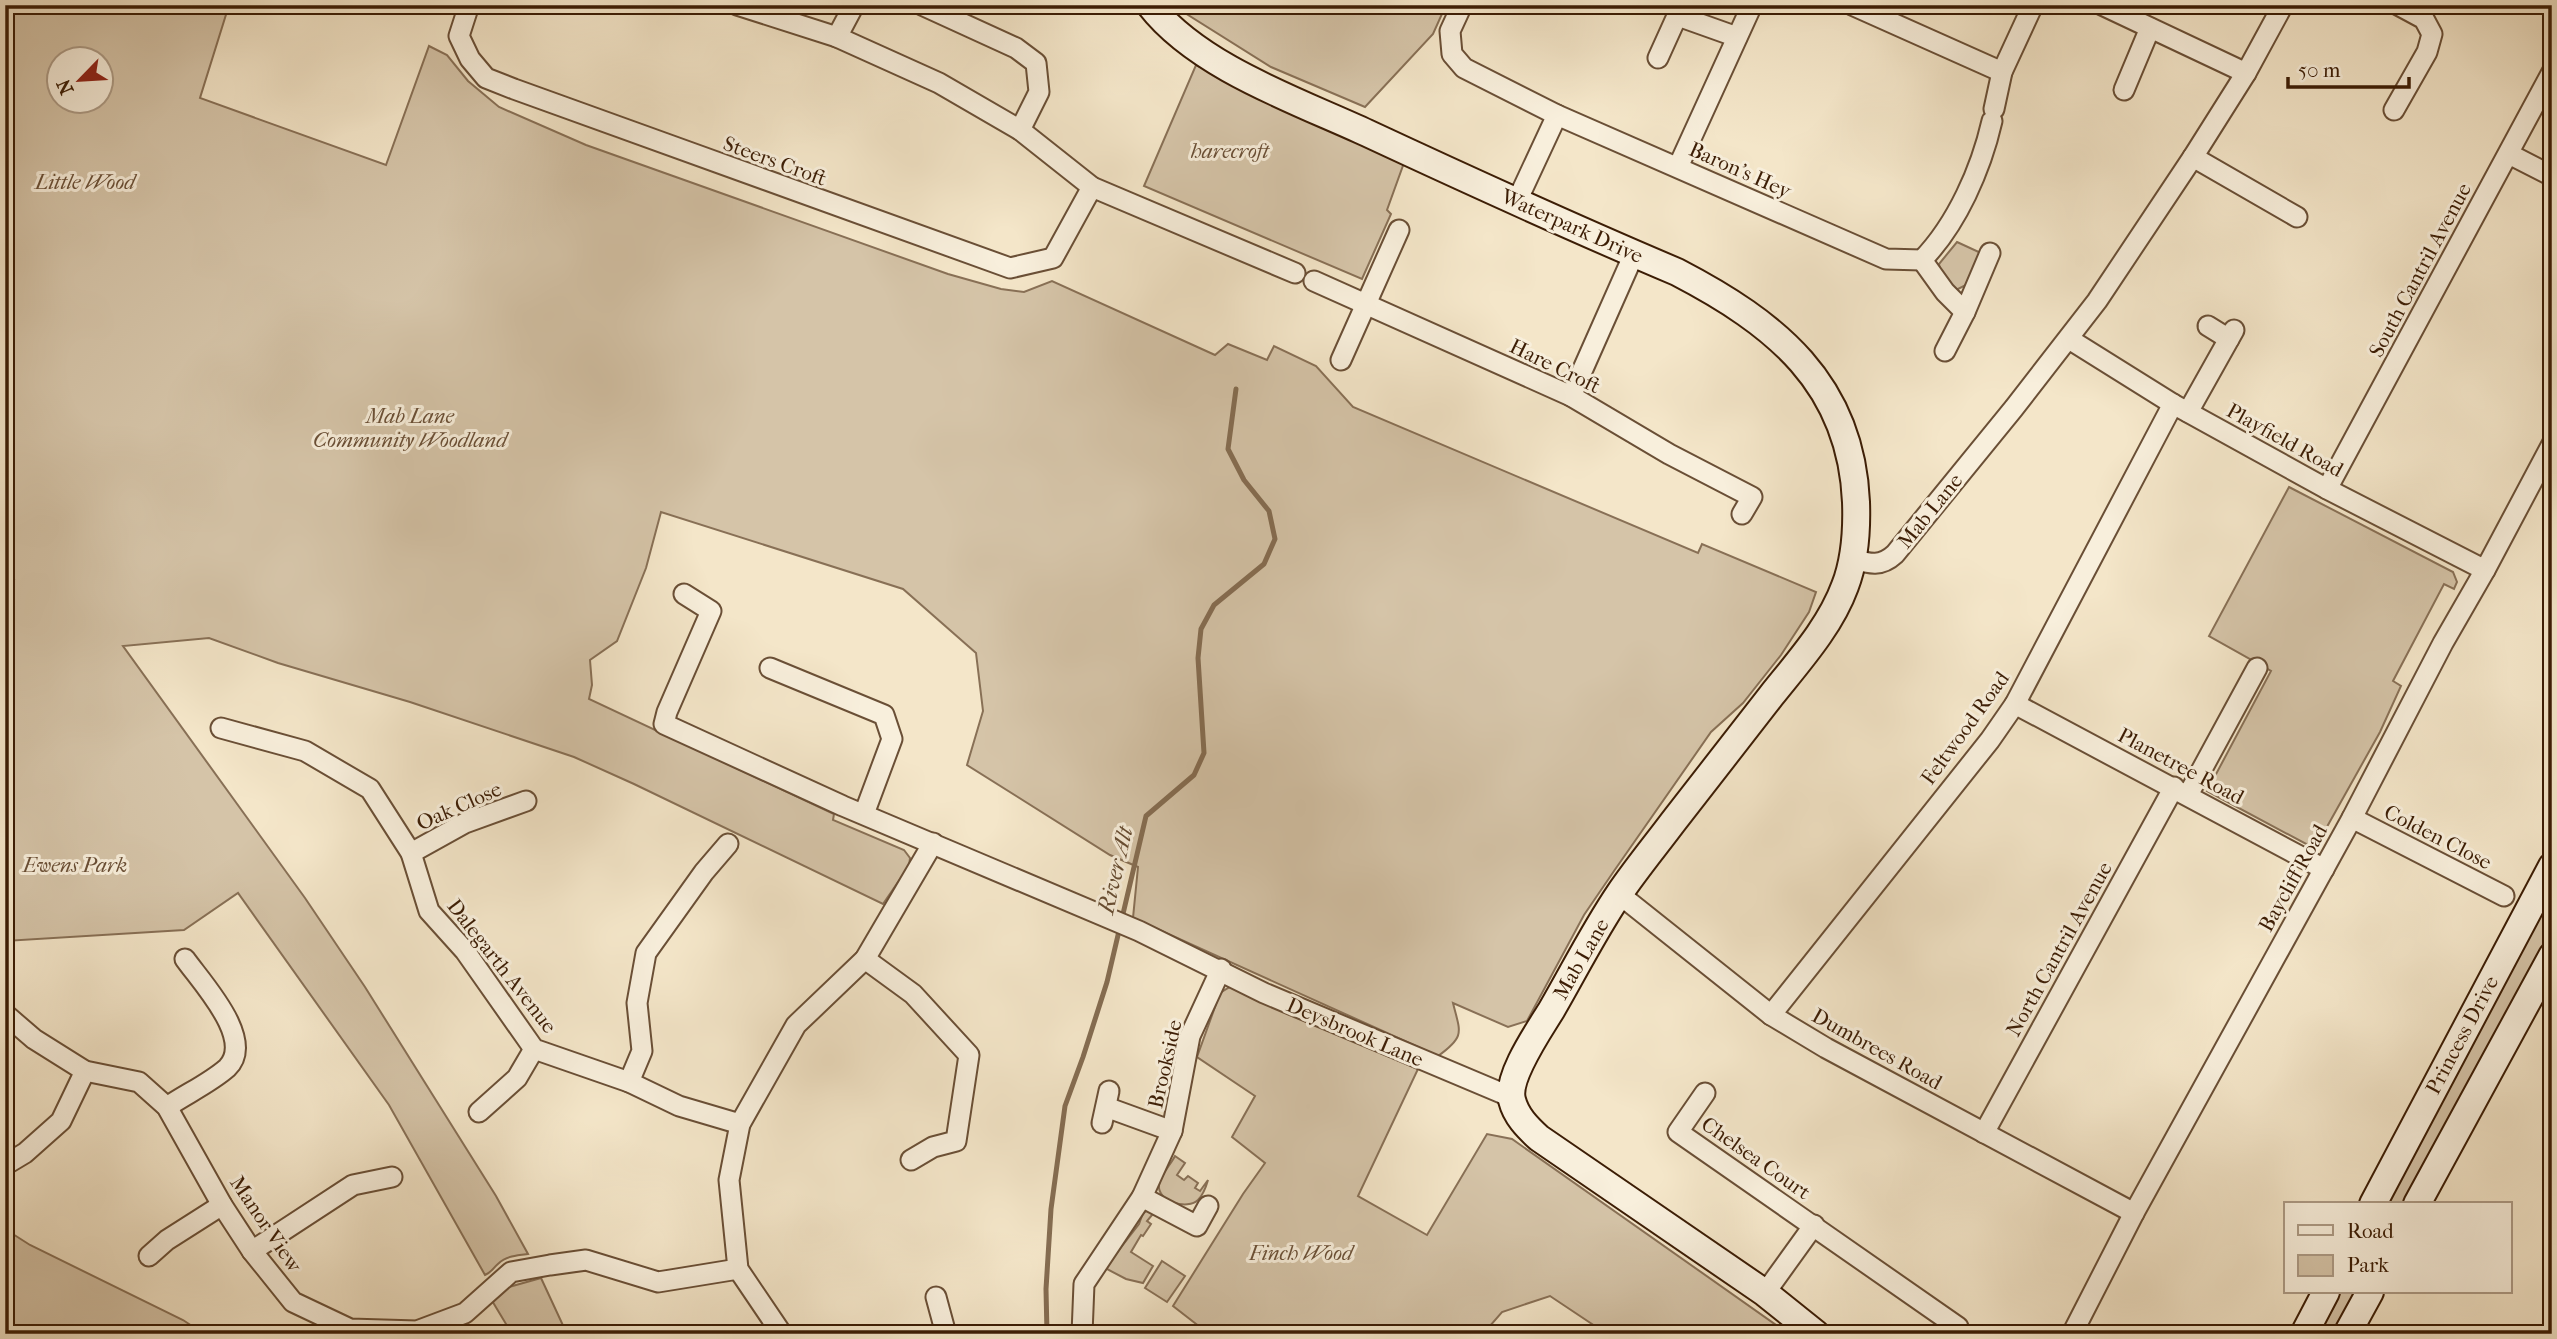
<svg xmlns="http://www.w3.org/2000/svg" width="2557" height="1339" font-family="'IM FELL French Canon',serif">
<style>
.green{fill:#d5c4a8;stroke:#887056;stroke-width:2;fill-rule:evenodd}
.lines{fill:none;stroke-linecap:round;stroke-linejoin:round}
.stream{stroke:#856d52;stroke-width:5}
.street-casing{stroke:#6a4f36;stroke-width:23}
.secondary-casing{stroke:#3c1d05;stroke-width:30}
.street{stroke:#f8efdc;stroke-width:19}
.secondary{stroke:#f8efdc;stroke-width:26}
.labels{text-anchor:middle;stroke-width:6;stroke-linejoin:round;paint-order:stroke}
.park-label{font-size:21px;font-style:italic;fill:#6a4f36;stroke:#f8efdc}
.street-label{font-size:21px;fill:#3c1d05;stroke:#f8efdc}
.water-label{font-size:23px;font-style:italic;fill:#664c32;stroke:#f8efdc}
</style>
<rect width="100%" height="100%" fill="#f4e6c9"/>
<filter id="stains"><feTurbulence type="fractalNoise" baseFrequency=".00286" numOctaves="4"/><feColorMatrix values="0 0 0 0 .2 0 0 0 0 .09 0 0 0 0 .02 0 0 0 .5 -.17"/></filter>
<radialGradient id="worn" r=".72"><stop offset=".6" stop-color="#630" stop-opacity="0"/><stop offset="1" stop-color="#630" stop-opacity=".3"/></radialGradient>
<g class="green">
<path d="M5,5H229L200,98L386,165L429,46L447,55L468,81L499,107L586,145L948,274L1001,289L1024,292L1052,281L1215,355L1228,344L1267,360L1274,346L1316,366L1353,407L1698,553L1702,544L1816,592L1809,612L1781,655L1743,703L1711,732L1614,871L1584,915L1527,1021L1508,1027L1453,1003C1460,1032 1466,1036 1438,1056L1133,918L1138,867L1110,855L967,765L983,711L976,653L903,589L661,512L646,568L617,641L590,660L592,685L589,699L834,814L833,820L904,850L910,858L909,866L883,904L634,784L574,757L410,702L278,663L209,638L123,646L305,898L365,987L496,1196L528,1254C519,1255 506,1256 499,1263C493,1268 492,1272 485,1275L389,1105L238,893L184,930L5,941V586L14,579L5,568ZM60,60H102V102H60Z"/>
<polygon points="1179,5 1446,5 1433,34 1365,107 1271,67 1185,13"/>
<polygon points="1196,65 1405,160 1387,210 1391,214 1362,279 1144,186"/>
<polygon points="1957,242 1981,253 1968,284 1956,290 1940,270 1939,264"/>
<polygon points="2289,487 2453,572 2457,582 2454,589 2444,584 2393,681 2401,686 2380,732 2319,841 2314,845 2308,845 2207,791 2271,671 2209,636"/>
<polygon points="2552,891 2552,934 2404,1204 2384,1204"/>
<polygon points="1233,985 1418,1069 1358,1196 1427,1235 1487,1134 1512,1139 1789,1334 1607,1334 1550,1296 1502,1312 1483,1334 1209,1334 1173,1306 1243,1194 1265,1163 1232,1137 1255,1096 1197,1057 1220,993"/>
<path d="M1175,1156L1185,1163L1177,1175L1184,1180L1188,1176L1198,1183L1195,1188L1200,1191L1208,1180C1206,1187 1204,1194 1198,1200C1188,1210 1157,1202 1159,1185C1160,1176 1171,1164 1175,1156Z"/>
<polygon points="1150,1209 1157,1209 1147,1221 1151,1224 1143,1236 1141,1235 1131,1252 1153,1266 1143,1283 1126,1279 1105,1268 1139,1224 1143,1213"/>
<polygon points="5,1229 30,1245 183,1320 204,1334 5,1334"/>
<polygon points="1162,1261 1185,1276 1167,1302 1145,1288"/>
<polygon points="541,1278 567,1334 512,1334 491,1299 509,1287"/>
<polygon points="2337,1292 2356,1292 2333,1334 2314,1334"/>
</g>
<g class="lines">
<polyline class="stream" points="1047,1334 1046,1289 1051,1209 1065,1106 1083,1057 1107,982 1146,816 1194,775 1204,753 1198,658 1201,629 1214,605 1264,564 1275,539 1269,511 1244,480 1228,449 1236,389"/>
<g class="street-casing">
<g id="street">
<polyline points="469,5 459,36 470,59 486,78 514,89 1010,268 1053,258 1092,187"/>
<polyline points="737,5 837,37 939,83 1020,130 1092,187 1295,273"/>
<polyline points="922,5 1016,48 1036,63 1039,92 1020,130"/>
<path d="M1462,5L1450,31L1452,54L1464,68L1557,115L1886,259L1922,260C1957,224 1981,169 1992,121"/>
<polyline points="1852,5 2002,72"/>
<polyline points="2102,5 2246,73"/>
<polyline points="1678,16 1737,37"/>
<polyline points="837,37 854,5"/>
<polyline points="1658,58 1682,5"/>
<polyline points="2124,90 2150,28"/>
<polyline points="1994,109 2002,72 2033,5"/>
<polyline points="2394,110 2427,52 2432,34 2424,19 2398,5"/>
<polyline points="2509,154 2552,176"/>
<polyline points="2193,157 2297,217"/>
<polyline points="1678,167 1752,5"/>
<polyline points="1517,201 1557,115"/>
<polyline points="1922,260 1945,292 1965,312"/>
<polyline points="1314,281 1571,396 1669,454 1752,497 1742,514"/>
<polyline points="2208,326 2229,339"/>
<polyline points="2069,339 2173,404 2327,489 2485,570"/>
<polyline points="1945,351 1965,312 1990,253"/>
<polyline points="1341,360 1399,230"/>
<polyline points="1571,396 1634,254"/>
<polyline points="2188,412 2234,330"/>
<polyline points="2327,489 2552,72"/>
<path d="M1853,559C1870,564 1881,567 1895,554L2014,408L2097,301L2193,157L2246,73L2283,5"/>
<polyline points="684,594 711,611 667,712 664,724 843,806 1139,931 1264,993 1511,1097"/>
<polyline points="770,668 884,715 892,739 864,814"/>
<polyline points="2015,704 2324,869"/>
<polyline points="221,728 305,751 370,789 411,853 429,911 465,951 534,1049 629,1082 679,1106 740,1124"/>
<polyline points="2188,795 2257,668"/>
<polyline points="2352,818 2504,896"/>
<polyline points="411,853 465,823 526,801"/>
<polyline points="1619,894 1771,1015 1826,1048 2134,1213"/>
<polyline points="865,959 913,994 969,1055 956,1141 933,1147 911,1160"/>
<polyline points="5,1014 34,1039 85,1071 139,1082 167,1107 222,1205 252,1251 293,1302 350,1329 417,1331 465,1313 511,1272 550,1265 586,1260 658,1282 738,1269"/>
<polyline points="1771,1015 1990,740 2015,704 2173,404"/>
<polyline points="629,1082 642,1051 637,1003 646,953 704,872 728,844"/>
<polyline points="1705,1093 1678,1132 1958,1327"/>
<path d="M167,1107C186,1094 210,1083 227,1068C256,1040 202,983 185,959"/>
<polyline points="1106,1107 1172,1131"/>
<polyline points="479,1112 517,1078 534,1049"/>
<polyline points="1102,1123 1109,1091"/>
<polyline points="1984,1133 2174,787"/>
<polyline points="5,1165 25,1153 61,1121 85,1071"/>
<polyline points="1142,1197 1197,1226 1208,1206"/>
<polyline points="252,1251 353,1185 392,1177"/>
<polyline points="149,1256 167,1240 222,1205"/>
<polyline points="1765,1293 1814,1225"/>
<polyline points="936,1297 946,1334"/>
<polyline points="782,1334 738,1269 729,1180 740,1124 796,1025 865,959 933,843"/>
<polyline points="1082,1334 1084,1284 1142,1197 1172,1131 1190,1036 1221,969"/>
<polyline points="2072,1334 2134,1213 2352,818 2443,643 2485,570 2552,444"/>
</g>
</g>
<g class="secondary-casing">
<g id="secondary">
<path d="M1150,5C1198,67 1298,101 1367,133C1470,181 1573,228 1677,272C1775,323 1851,383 1856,502C1857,530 1855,560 1845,586C1830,627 1798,662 1771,696C1738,738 1706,780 1673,822C1655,846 1636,869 1619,894C1594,931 1574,971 1552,1009C1540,1029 1506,1077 1512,1100C1516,1116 1527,1127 1539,1138L1765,1293L1816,1334"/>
<polyline points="2373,1204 2552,866"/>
<polyline points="2417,1204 2552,956"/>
<polyline points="2304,1334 2326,1292"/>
<polyline points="2347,1334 2370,1292"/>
</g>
</g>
<use href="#street" class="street"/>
<use href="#secondary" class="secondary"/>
</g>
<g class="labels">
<g class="park-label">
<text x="1230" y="158">harecroft</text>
<text x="85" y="189">Little Wood</text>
<text x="410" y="423">Mab Lane<tspan x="410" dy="24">Community Woodland</tspan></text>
<text x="75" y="872">Ewens Park</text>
<text x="1301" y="1260">Finch Wood</text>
</g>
<g class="street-label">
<text transform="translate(775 161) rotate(20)" y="7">Steers Croft</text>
<text transform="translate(1740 170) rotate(24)" y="7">Baron's Hey</text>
<text transform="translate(1572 226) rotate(24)" y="7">Waterpark Drive</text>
<text transform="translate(2420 270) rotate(-62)" y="7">South Cantril Avenue</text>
<text transform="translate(1555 366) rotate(26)" y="7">Hare Croft</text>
<text transform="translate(2285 440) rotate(29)" y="7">Playfield Road</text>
<text transform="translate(1930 511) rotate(-51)" y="7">Mab Lane</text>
<text transform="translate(1965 728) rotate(-54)" y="7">Feltwood Road</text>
<text transform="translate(2181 766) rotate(28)" y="7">Planetree Road</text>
<text transform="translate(459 806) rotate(-24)" y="7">Oak Close</text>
<text transform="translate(2438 837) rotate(27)" y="7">Colden Close</text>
<text transform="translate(2293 878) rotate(-61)" y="7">Baycliff Road</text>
<text transform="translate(2059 949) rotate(-61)" y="7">North Cantril Avenue</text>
<text transform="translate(1581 959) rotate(-60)" y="7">Mab Lane</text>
<text transform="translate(502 966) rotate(52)" y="7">Dalegarth Avenue</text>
<text transform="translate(1355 1032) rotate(23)" y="7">Deysbrook Lane</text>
<text transform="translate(2462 1035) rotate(-62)" y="7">Princess Drive</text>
<text transform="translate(1877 1049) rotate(29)" y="7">Dumbrees Road</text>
<text transform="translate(1165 1064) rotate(-77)" y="7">Brookside</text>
<text transform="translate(1756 1158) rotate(35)" y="7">Chelsea Court</text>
<text transform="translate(266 1224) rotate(56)" y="7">Manor View</text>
</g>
<g class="water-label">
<text transform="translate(1115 870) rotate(-77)" y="8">River Alt</text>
</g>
</g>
<rect width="2557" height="1339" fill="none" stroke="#f4e6c9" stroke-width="28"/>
<rect x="7" y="7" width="2543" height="1325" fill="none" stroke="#3c1d05" stroke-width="3.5"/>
<rect x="14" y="14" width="2529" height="1311" fill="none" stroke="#3c1d05" stroke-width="2"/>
<rect x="2284" y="1202" width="228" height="91" fill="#f8efdc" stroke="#ad9b86" stroke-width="2"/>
<rect x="2298" y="1225" width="35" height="10" fill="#f8efdc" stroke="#ad9b86" stroke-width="2"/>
<text x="2347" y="1238" font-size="21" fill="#3c1d05">Road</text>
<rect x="2298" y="1255" width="35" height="21" fill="#d5c4a8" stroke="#ad9b86" stroke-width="2"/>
<text x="2347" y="1272" font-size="21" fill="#3c1d05">Park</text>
<g transform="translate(80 80) rotate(245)"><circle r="33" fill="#f8efdc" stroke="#ad9b86" stroke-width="2"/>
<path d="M0-5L12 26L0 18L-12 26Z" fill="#8f2418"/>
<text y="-10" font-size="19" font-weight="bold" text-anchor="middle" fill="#3c1d05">N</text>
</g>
<path d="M2288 77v10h121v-10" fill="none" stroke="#3c1d05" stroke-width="3.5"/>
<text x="2298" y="77" font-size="21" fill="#3c1d05" stroke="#f8efdc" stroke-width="5" paint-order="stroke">50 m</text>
<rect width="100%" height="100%" filter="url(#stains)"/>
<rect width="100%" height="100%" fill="url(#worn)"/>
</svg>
